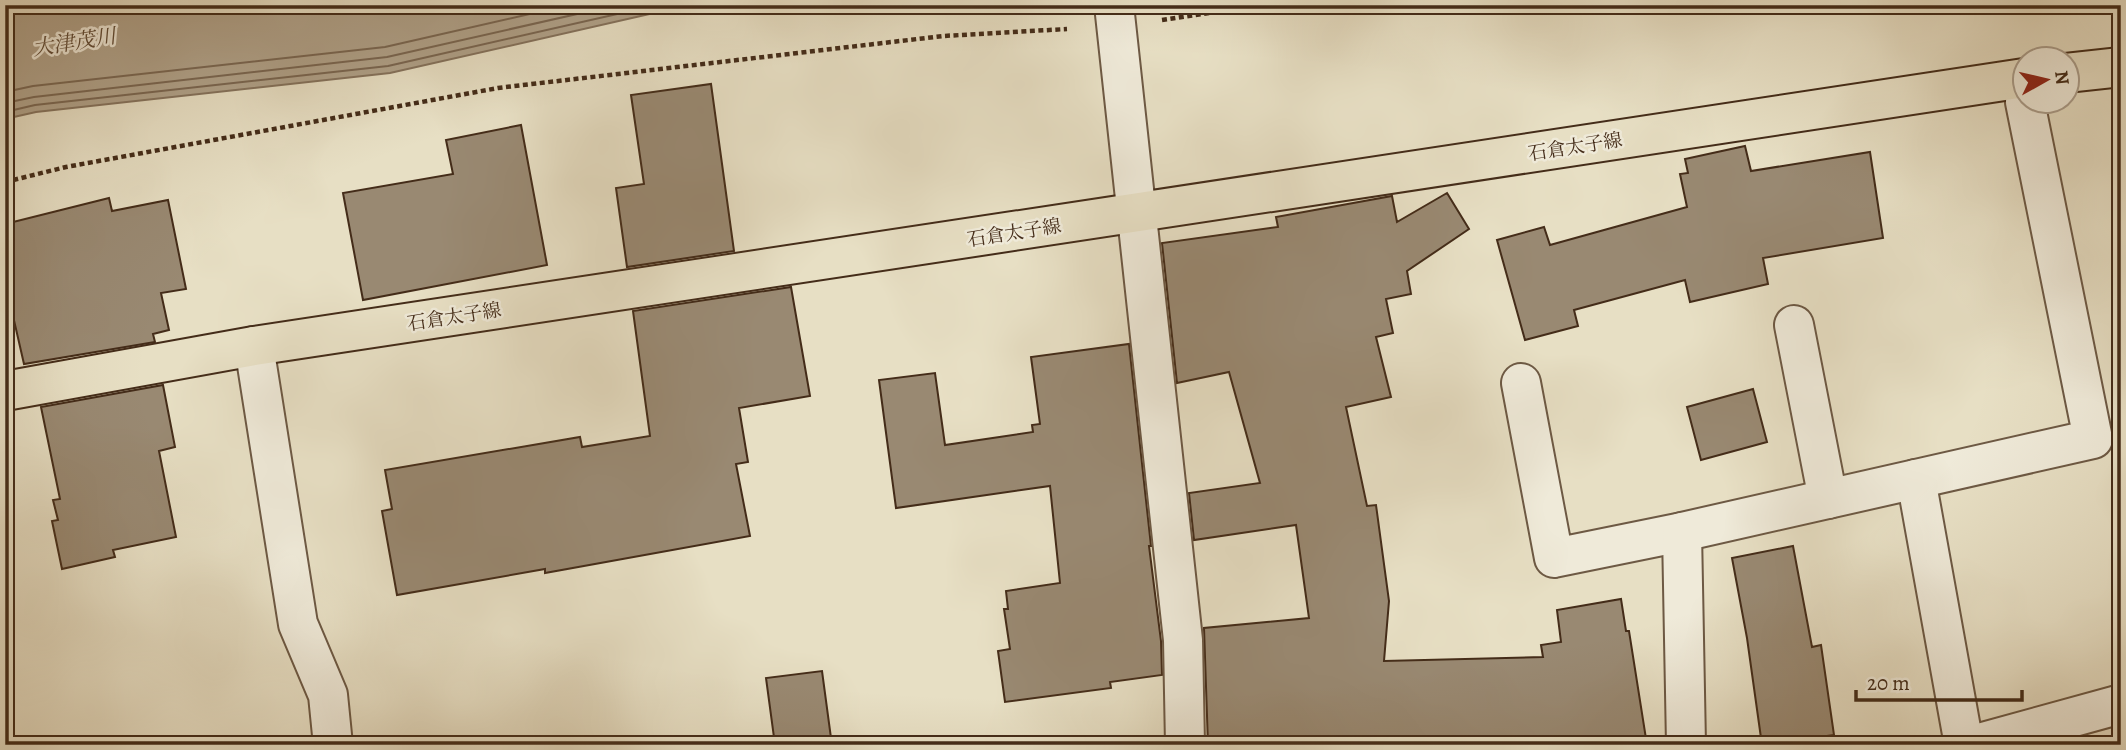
<svg xmlns="http://www.w3.org/2000/svg" width="2126" height="750" font-family="Alegreya,'Noto Serif JP',serif">
<style>
.water{fill:#b0a28a;stroke:#85735d;stroke-width:2}
.lines{fill:none;stroke-linecap:round;stroke-linejoin:round}
.shore{stroke:#7a6752;stroke-width:2}
.building{fill:#998972;stroke:#442c19;stroke-width:2}
.minor-casing{stroke:#6d5944;stroke-width:42}
.major-casing{stroke:#442c19;stroke-width:42}
.path{stroke:#442c19;stroke-width:4.5;stroke-dasharray:5 3.5;stroke-linecap:butt}
.minor{stroke:#efead9;stroke-width:38}
.major{stroke:#e7dfc4;stroke-width:38}
.labels{text-anchor:middle;stroke-width:5;stroke-linejoin:round;paint-order:stroke}
.street-label{font-size:19px;fill:#442c19;stroke:#efead9}
.water-label{font-size:21px;font-style:italic;fill:#5f4a35;stroke:#efead9}
</style>
<rect width="100%" height="100%" fill="#e7dfc4"/>
<filter id="stains"><feTurbulence type="fractalNoise" baseFrequency=".00286" numOctaves="4"/><feColorMatrix values="0 0 0 0 .2 0 0 0 0 .09 0 0 0 0 .02 0 0 0 .5 -.17"/></filter>
<radialGradient id="worn" r=".72"><stop offset=".6" stop-color="#630" stop-opacity="0"/><stop offset="1" stop-color="#630" stop-opacity=".3"/></radialGradient>
<polygon class="water" points="5,5 689,5 390,73 36,112 5,119"/>
<g class="lines">
<g class="shore">
<polyline points="5,92 33,86 385,47 569,5"/>
<polyline points="5,103 34,97 387,57 617,5"/>
<polyline points="5,112 35,105 388,66 657,5"/>
</g>
</g>
<g class="building">
<polygon points="711,84 734,251 627,267 616,188 644,184 631,95"/>
<polygon points="521,125 547,265 363,300 343,193 453,174 446,140"/>
<polygon points="1745,146 1751,171 1870,152 1883,238 1763,258 1768,284 1690,302 1685,280 1574,310 1578,326 1525,340 1497,240 1544,227 1550,245 1687,207 1680,174 1688,173 1685,159"/>
<polygon points="1447,193 1469,229 1407,271 1411,294 1386,299 1393,333 1376,337 1391,397 1346,407 1367,506 1376,505 1389,601 1384,661 1543,657 1541,645 1561,642 1557,610 1621,599 1626,631 1629,631 1647,745 1208,745 1204,628 1309,618 1296,525 1194,540 1189,493 1260,483 1229,372 1177,383 1162,243 1278,227 1276,217 1392,196 1397,222"/>
<polygon points="109,198 112,211 168,200 186,289 161,293 169,330 153,334 155,342 24,364 5,281 5,224"/>
<polygon points="791,287 810,396 739,408 748,462 736,464 750,536 545,573 545,569 397,595 382,511 392,509 385,470 580,437 582,447 650,436 633,311"/>
<polygon points="1129,344 1151,546 1149,546 1161,641 1162,675 1110,682 1111,688 1005,702 998,651 1010,649 1004,609 1008,609 1006,591 1060,583 1050,486 896,508 879,380 935,373 945,445 1033,432 1032,425 1040,424 1031,357"/>
<polygon points="163,385 175,447 159,451 176,537 113,550 115,557 62,569 52,521 58,520 53,500 60,499 41,407"/>
<polygon points="1753,389 1767,442 1701,460 1687,407"/>
<polygon points="1793,546 1812,647 1821,645 1834,735 1762,745 1747,638 1732,558"/>
<polygon points="822,671 831,738 775,745 766,678"/>
</g>
<g class="lines">
<g class="minor-casing">
<g id="minor">
<polyline points="1114,5 1183,640 1185,745"/>
<polyline points="1794,325 1828,499"/>
<polyline points="254,346 298,624 328,695 333,745"/>
<polyline points="1521,383 1554,558 1682,532 2093,439 2025,102"/>
<polyline points="1916,479 1964,745"/>
<polyline points="1682,532 1686,745"/>
<polyline points="1972,745 2121,704"/>
</g>
</g>
<g class="major-casing">
<g id="major">
<polyline points="2066,73 2121,67"/>
<polyline points="5,391 254,346 2024,78"/>
</g>
</g>
<g class="path">
<polyline points="1162,20 1263,5"/>
<polyline points="5,182 66,167 498,88 943,36 1067,29"/>
</g>
<use href="#minor" class="minor"/>
<use href="#major" class="major"/>
</g>
<g class="labels">
<g class="street-label">
<text transform="translate(1575 146) rotate(-9)" y="7">石倉太子線</text>
<text transform="translate(1014 232) rotate(-9)" y="7">石倉太子線</text>
<text transform="translate(454 316) rotate(-9)" y="7">石倉太子線</text>
</g>
<g class="water-label">
<text transform="translate(74 42) rotate(-9)" y="7">大津茂川</text>
</g>
</g>
<rect width="2126" height="750" fill="none" stroke="#e7dfc4" stroke-width="28"/>
<rect x="7" y="7" width="2112" height="736" fill="none" stroke="#442c19" stroke-width="3.5"/>
<rect x="14" y="14" width="2098" height="722" fill="none" stroke="#442c19" stroke-width="2"/>
<g transform="translate(2046 80) rotate(82)"><circle r="33" fill="#efead9" stroke="#ab9e8c" stroke-width="2"/>
<path d="M0-5L12 26L0 18L-12 26Z" fill="#8f2418"/>
<text y="-10" font-size="19" font-weight="bold" text-anchor="middle" fill="#442c19">N</text>
</g>
<path d="M1856 690v10h166v-10" fill="none" stroke="#442c19" stroke-width="3.5"/>
<text x="1867" y="690" font-size="21" fill="#442c19" stroke="#efead9" stroke-width="5" paint-order="stroke">20 m</text>
<rect width="100%" height="100%" filter="url(#stains)"/>
<rect width="100%" height="100%" fill="url(#worn)"/>
</svg>
